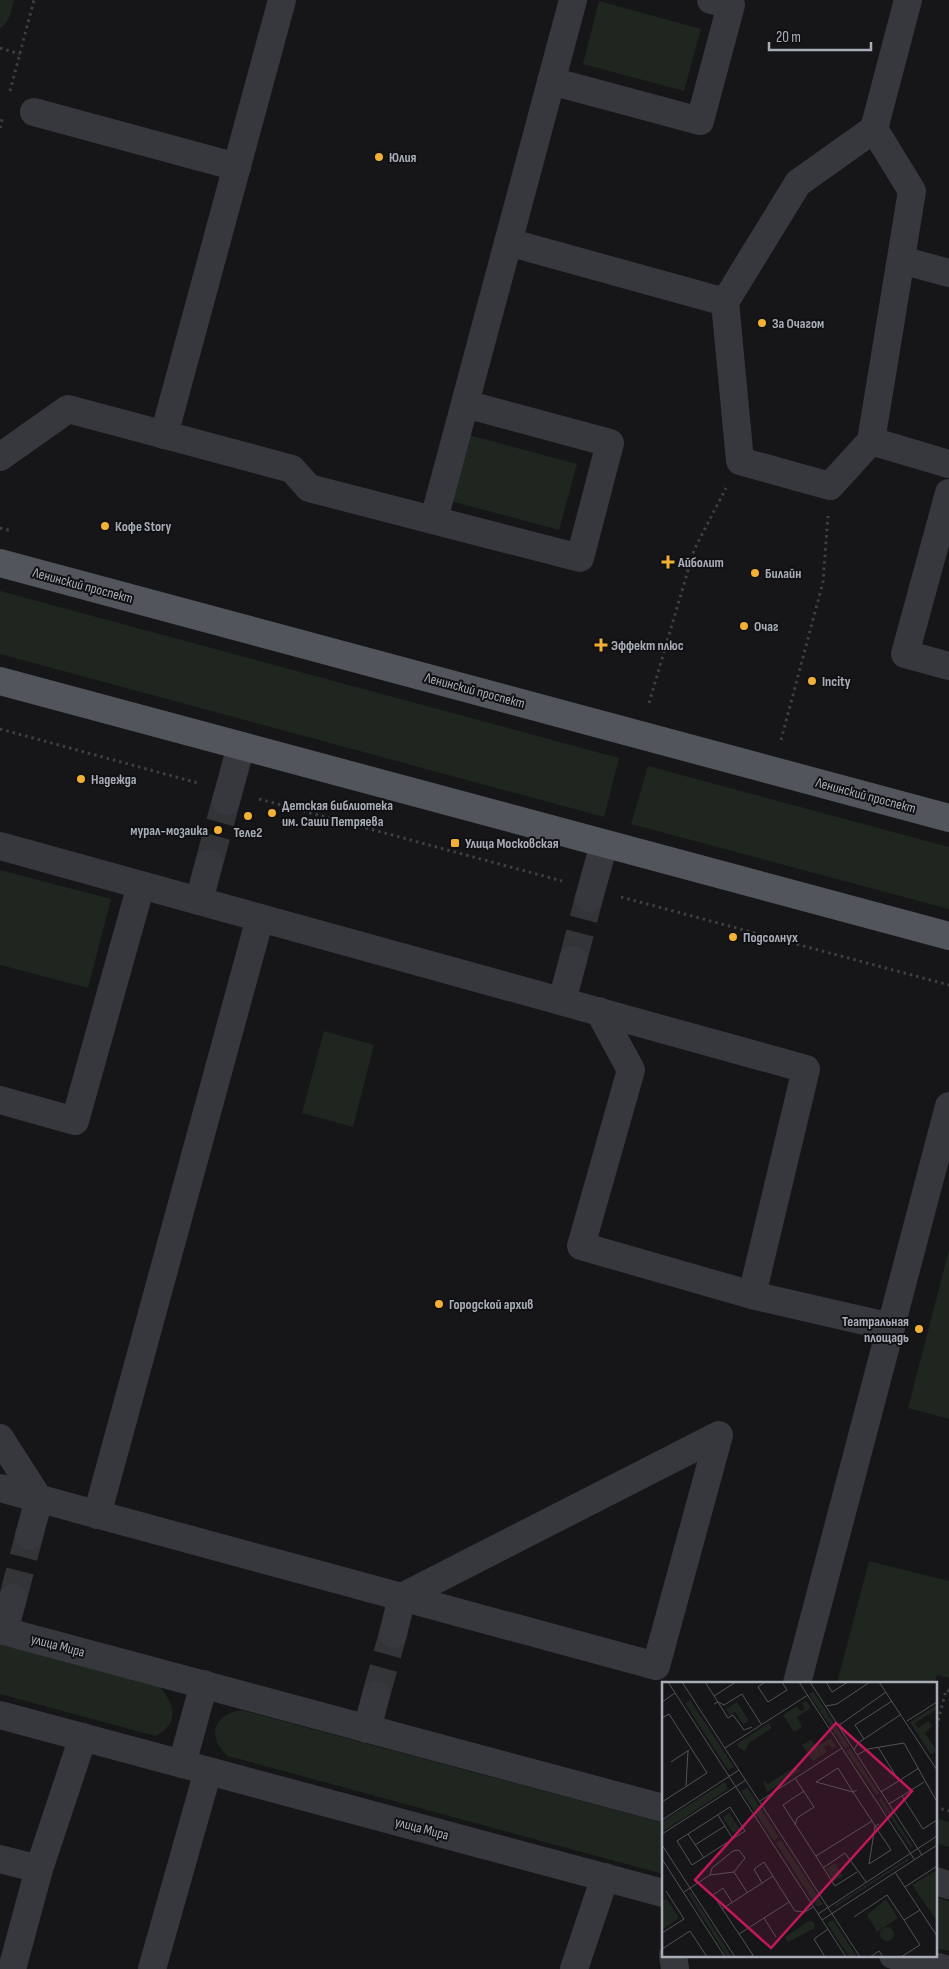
<svg xmlns="http://www.w3.org/2000/svg" width="949" height="1969" font-family="'Sofia Sans Condensed',sans-serif">
<style>
.green{fill:#1e261f}
.lines{fill:none;stroke-linecap:round;stroke-linejoin:round}
.minor-tunnel{stroke:#333438;stroke-width:28;stroke-dasharray:28 14;stroke-linecap:butt}
.path{stroke:#3d3f44;stroke-width:3;stroke-dasharray:2.5 4;stroke-linecap:butt}
.minor{stroke:#37383d;stroke-width:28}
.major{stroke:#53555c;stroke-width:28}
.poi-dot{fill:#f2b134;stroke:#111113;stroke-width:2}
.labels{text-anchor:middle;stroke-width:4;stroke-linejoin:round;paint-order:stroke}
.poi-label{font-size:14px;font-weight:bold;fill:#a8adb8;stroke:#111113;text-anchor:start}
.street-label{font-size:14px;fill:#a8adb8;stroke:#111113}
.inset-road{fill:none;stroke:#505258;stroke-width:1}
.view{fill:#c2185b;fill-opacity:0.15;stroke:#c2185b;stroke-width:2.5}
.inset-edge{fill:none;stroke:#a8adb8;stroke-width:2.5}
</style>
<rect width="100%" height="100%" fill="#161618"/>
<g class="green">
<path d="M0,0H14C11,10 10,23 0,28Z"/>
<polygon points="599,1 701,29 684,91 583,64"/>
<polygon points="469,435 577,464 559,530 451,501"/>
<polygon points="0,591 619,758 604,817 0,654"/>
<polygon points="648,766 949,847 949,909 631,824"/>
<polygon points="0,870 111,899 88,988 0,965"/>
<polygon points="324,1031 374,1045 353,1127 302,1113"/>
<polygon points="949,1250 949,1419 908,1408"/>
<polygon points="869,1561 949,1581 949,1678 937,1675 935,1683 837,1683"/>
<path d="M0,1644L160,1687C175,1705 180,1724 155,1736L0,1694Z"/>
<path d="M241,1710L663,1823V1874L228,1756C206,1737 213,1715 241,1710Z"/>
<polygon points="935,1818 949,1822 949,1847 935,1843"/>
<polygon points="935,1897 949,1901 949,1951 935,1948"/>
</g>
<g class="lines">
<g class="minor-tunnel">
<polyline points="209,863 226,801"/>
<polyline points="573,960 589,898"/>
<polyline points="13,1598 29,1536"/>
<polyline points="376,1695 393,1634"/>
</g>
<g class="path">
<polyline points="0,48 20,54"/>
<polyline points="10,91 34,0"/>
<polyline points="0,128 2,119"/>
<polyline points="0,528 12,531"/>
<polyline points="649,703 694,550 726,488"/>
<polyline points="0,729 198,783"/>
<polyline points="781,740 823,582 828,516"/>
<polyline points="259,799 562,881"/>
<polyline points="621,897 949,985"/>
<polyline points="935,1733 946,1690 949,1691"/>
<polyline points="935,1807 949,1811"/>
</g>
<g class="minor">
<polyline points="551,81 700,121 731,5 711,0"/>
<polyline points="34,112 237,167"/>
<polyline points="874,129 912,191 871,441 830,486 740,461 725,302 798,183 874,129 908,0"/>
<polyline points="508,242 725,302"/>
<polyline points="901,260 949,273"/>
<polyline points="164,435 282,0"/>
<polyline points="871,441 949,464"/>
<polyline points="0,457 68,409 292,469 309,488 580,558 610,443 465,404"/>
<polyline points="949,493 905,654 949,666"/>
<polyline points="434,519 573,0"/>
<polyline points="226,801 241,746"/>
<polyline points="0,846 806,1069 752,1295"/>
<polyline points="589,898 604,844"/>
<polyline points="199,901 209,863"/>
<polyline points="562,1001 573,960"/>
<polyline points="599,1011 631,1070 581,1246 752,1295 891,1327"/>
<polyline points="0,1100 75,1121 141,885"/>
<polyline points="0,1438 39,1499 29,1536"/>
<path d="M0,1488C219,1547 437,1607 656,1666L719,1435L402,1597L393,1634"/>
<polyline points="97,1515 260,918"/>
<polyline points="0,1630 663,1808"/>
<polyline points="4,1631 13,1598"/>
<polyline points="797,1683 949,1106"/>
<polyline points="0,1715 663,1893"/>
<polyline points="367,1729 376,1695"/>
<polyline points="182,1764 204,1684"/>
<polyline points="0,1859 39,1869"/>
<polyline points="935,1881 949,1885"/>
<polyline points="673,1955 675,1969"/>
<polyline points="893,1955 945,1969"/>
<polyline points="12,1969 39,1869 83,1737"/>
<polyline points="152,1969 208,1771"/>
<polyline points="574,1969 605,1877"/>
</g>
<g class="major">
<polyline points="0,563 949,818"/>
<polyline points="0,681 949,936"/>
</g>
</g>
<g class="poi-dot">
<circle cx="379" cy="157" r="5"/>
<circle cx="762" cy="323" r="5"/>
<circle cx="105" cy="526" r="5"/>
<path d="M665.5 554.5h5v5h5v5h-5v5h-5v-5h-5v-5h5z"/>
<circle cx="755" cy="573" r="5"/>
<circle cx="744" cy="626" r="5"/>
<path d="M598.5 637.5h5v5h5v5h-5v5h-5v-5h-5v-5h5z"/>
<circle cx="812" cy="681" r="5"/>
<circle cx="81" cy="779" r="5"/>
<circle cx="272" cy="813" r="5"/>
<circle cx="248" cy="816" r="5"/>
<circle cx="218" cy="830" r="5"/>
<rect x="450" y="838" width="10" height="10" rx="2.5"/>
<circle cx="733" cy="937" r="5"/>
<circle cx="439" cy="1304" r="5"/>
<circle cx="919" cy="1329" r="5"/>
</g>
<g class="labels">
<g class="poi-label">
<text x="389" y="162">Юлия</text>
<text x="772" y="328">За Очагом</text>
<text x="115" y="531">Кофе Story</text>
<text x="678" y="567">Айболит</text>
<text x="765" y="578">Билайн</text>
<text x="754" y="631">Очаг</text>
<text x="611" y="650">Эффект плюс</text>
<text x="822" y="686">Incity</text>
<text x="91" y="784">Надежда</text>
<text x="282" y="810">Детская библиотека<tspan x="282" dy="16">им. Саши Петряева</tspan></text>
<text x="208" y="835" text-anchor="end">мурал-мозаика</text>
<text x="248" y="837" text-anchor="middle">Теле2</text>
<text x="465" y="848">Улица Московская</text>
<text x="743" y="942">Подсолнух</text>
<text x="449" y="1309">Городской архив</text>
<text x="909" y="1326" text-anchor="end">Театральная<tspan x="909" dy="16">площадь</tspan></text>
</g>
<g class="street-label">
<text transform="translate(83 585) rotate(15)" y="5">Ленинский проспект</text>
<text transform="translate(475 690) rotate(15)" y="5">Ленинский проспект</text>
<text transform="translate(866 795) rotate(15)" y="5">Ленинский проспект</text>
<text transform="translate(58 1645) rotate(15)" y="5">улица Мира</text>
<text transform="translate(422 1828) rotate(15)" y="5">улица Мира</text>
</g>
</g>
<g transform="translate(662 1682)">
<rect width="275" height="275" fill="#161618"/>
<path d="M151,9L187,64L183,67L147,12ZM28,18L72,85L66,88L23,21ZM144,19L149,26L135,35L140,45L132,50L121,33L135,24L139,29L143,27L140,21ZM75,20L87,39L81,42L73,30L68,33L64,27ZM275,23V27L253,41L256,46L267,39L270,44L263,51L274,68L269,73L248,40ZM107,41L110,46L87,61L84,68L82,69L76,65L75,62ZM169,56L174,64L170,67L167,62L162,65L165,70L151,79L140,63L149,58L154,65ZM188,66L217,111L215,113L184,69ZM134,84L137,89L105,110L101,99L106,102ZM63,100L66,107L0,150V140ZM85,105L117,155L112,159L79,109ZM219,116L250,163L249,166L217,118ZM67,131L78,147L71,151L61,135ZM119,158L161,222L155,225L114,161ZM246,176L247,178L173,225V223ZM173,181L181,194L172,199L164,187ZM273,189L275,192V239L250,203ZM26,211H29L70,275H65ZM5,217L17,236L0,248V219ZM224,217L236,236L215,250L205,233ZM171,238L195,275H187L165,241ZM147,239L152,240L153,246L126,260L123,255ZM218 252a7 7 0 1 1 14 0a7 7 0 1 1-14 0Z" fill="#1e261f"/>
<path class="inset-road" d="M6,0L184,275M20,0L198,275M43,0L56,20L62,23L80,12L99,42M103,0L96,5L106,20L125,8L120,0M137,0L252,177M148,0L260,173M164,0L170,10L186,0M217,0L275,88M52,14L74,0M0,20L13,11M52,22L56,20L66,36L71,33L82,48L90,45M164,24L175,22L208,0M0,36L7,32L45,91L0,120M245,39L275,20M176,44L224,10M202,57L193,43L230,19M216,65L237,99M63,66L146,13M192,68L196,61L238,33M195,73L206,67L242,61L275,120M9,80L27,68M133,96L152,125L135,136L133,143M24,104L26,69M195,108L191,110L154,100L176,86L191,110L210,139L213,144L229,168L207,182L213,144L217,142M142,109L121,123L173,204L195,190M219,110L257,86M240,114L261,147L275,138M98,119L180,66M227,122L262,100M68,125L83,149L30,183L15,159ZM56,133L71,157M0,138L77,88M0,152L84,98M26,152L42,176M0,163L73,275M33,163L63,144M154,174L210,139M0,177L63,275M161,186L183,171L204,200M72,190L85,210M233,190L275,254M100,201L92,187L102,180L133,229L143,230L151,225M243,205L275,184M22,210L48,193L72,190L83,176L77,168L71,169L50,186L48,193M70,220L61,206L51,213L91,273L88,275M60,227L111,194M156,232L275,154M192,235L225,213L242,238M102,236L114,255M160,238L275,163M0,251L22,237L4,209M77,252L127,220M0,267L28,249L45,275M163,275L152,257L166,247M208,275L217,269L221,275M239,275L258,263L242,238L258,228"/>
<path class="view" d="M174,41L250,109L109,266L33,198Z"/>
<rect width="275" height="275" class="inset-edge"/>
</g>
<path d="M769 42v8h102v-8" fill="none" stroke="#a8adb8" stroke-width="2.5"/>
<text x="776" y="42" font-size="15" fill="#a8adb8" stroke="#111113" stroke-width="4" paint-order="stroke">20 m</text>
</svg>
